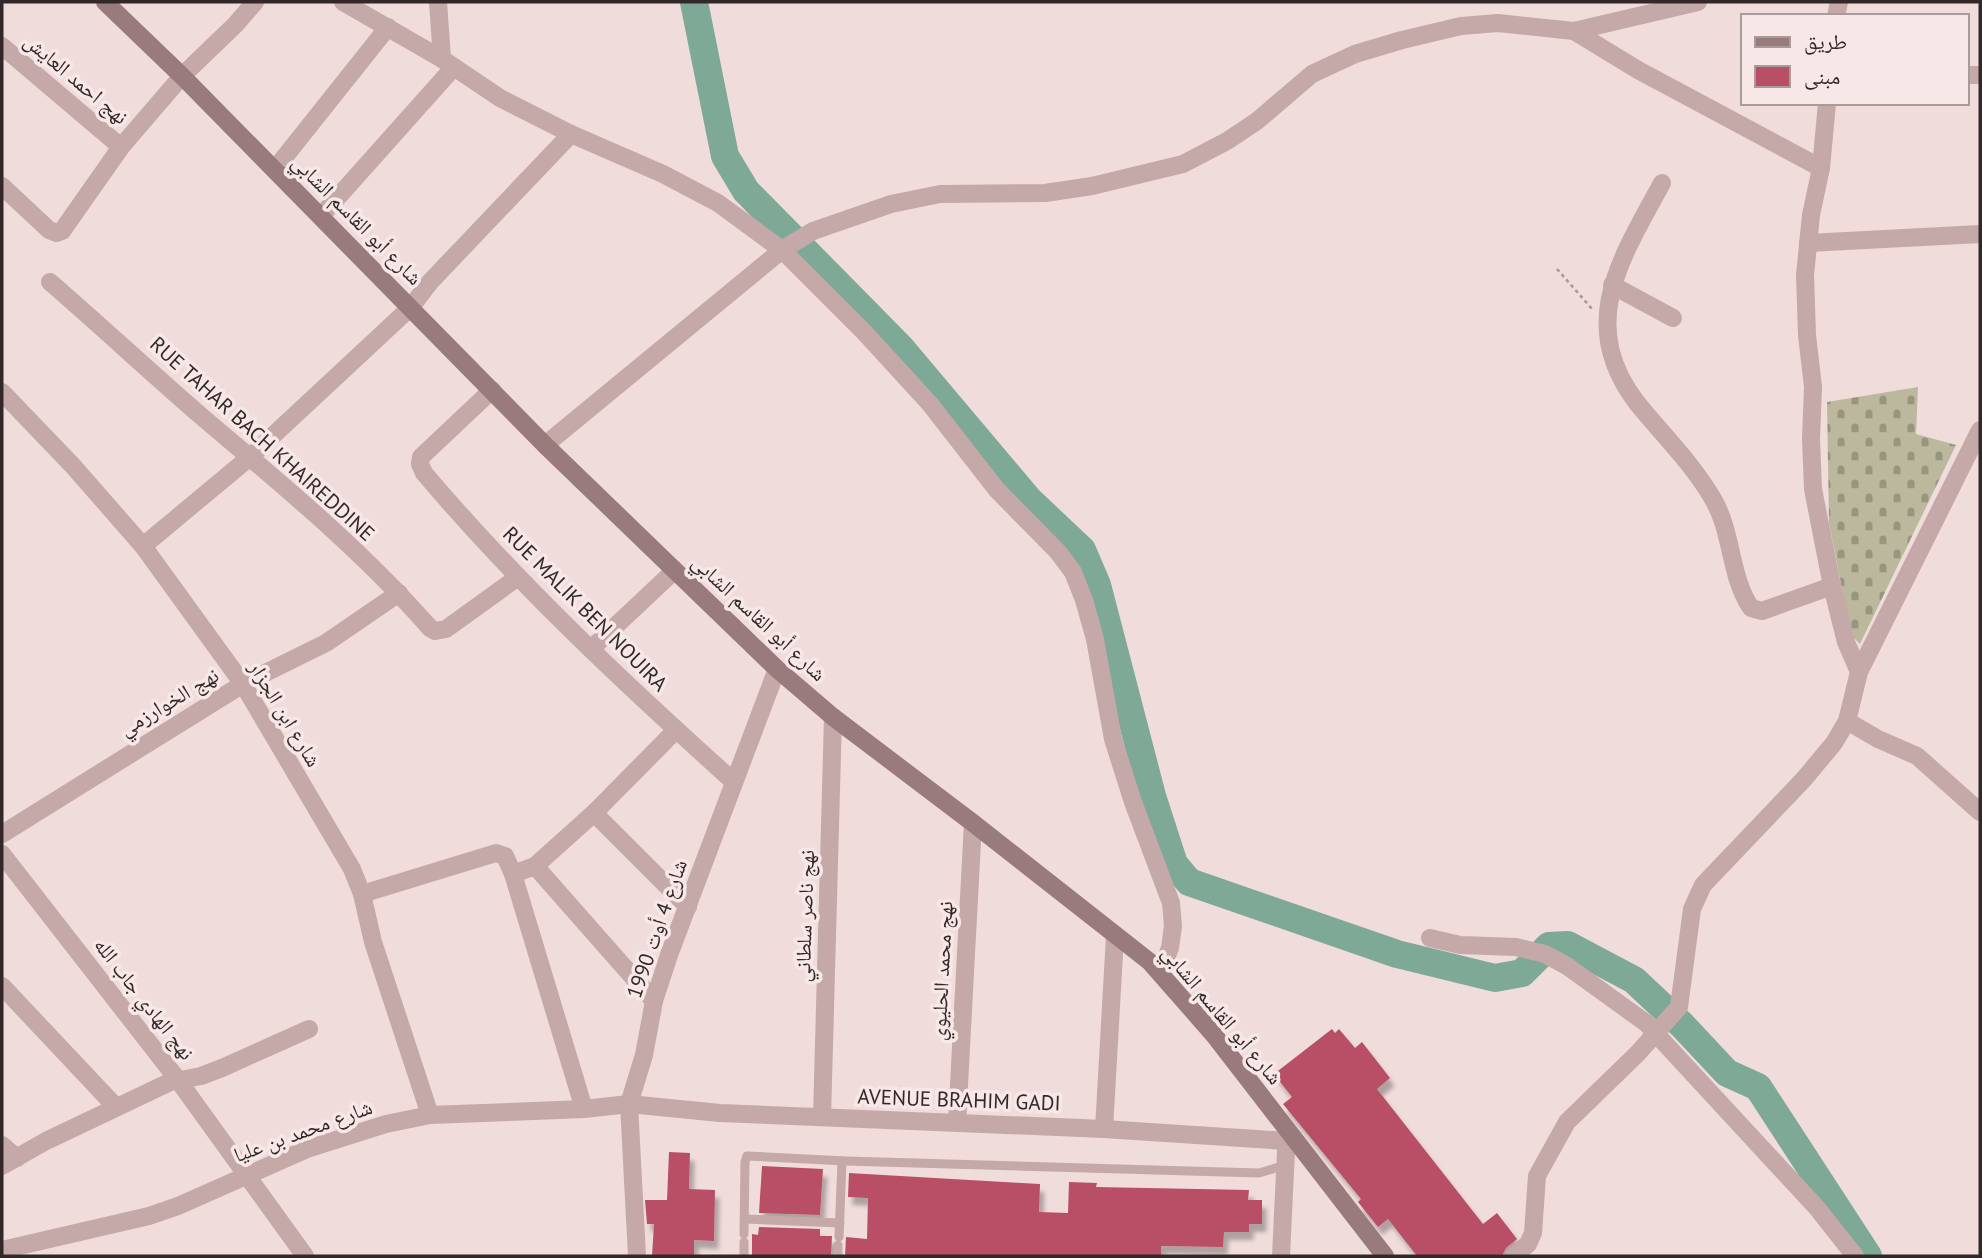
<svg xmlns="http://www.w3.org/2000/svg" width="1982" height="1258" font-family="'PT Sans','Noto Naskh Arabic',sans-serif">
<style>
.cemetery{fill:url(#cemetery-stones)}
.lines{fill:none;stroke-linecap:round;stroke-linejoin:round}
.river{stroke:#7da996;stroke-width:28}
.building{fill:#b94f66;filter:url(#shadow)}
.path{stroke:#b19394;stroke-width:2.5;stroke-dasharray:3.5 3.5;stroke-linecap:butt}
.service{stroke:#c5a8a8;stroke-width:9}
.minor{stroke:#c5a8a8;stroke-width:18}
.tertiary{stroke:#c5a8a8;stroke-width:18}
.secondary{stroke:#997a7d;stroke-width:18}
.labels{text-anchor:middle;stroke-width:7;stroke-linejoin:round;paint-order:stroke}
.street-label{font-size:21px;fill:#332829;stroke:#f7e8e7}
</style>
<defs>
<pattern id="cemetery-stones" width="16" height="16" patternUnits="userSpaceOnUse" patternTransform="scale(1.75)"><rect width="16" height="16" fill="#bcb89d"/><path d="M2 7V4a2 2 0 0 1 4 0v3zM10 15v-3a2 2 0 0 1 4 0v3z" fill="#999680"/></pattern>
<filter id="shadow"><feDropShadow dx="4.5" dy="8" stdDeviation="2" flood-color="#0004"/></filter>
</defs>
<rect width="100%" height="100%" fill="#efdcdb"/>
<polygon class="cemetery" points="1918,387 1916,434 1956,445 1860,644 1851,635 1829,523 1827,402"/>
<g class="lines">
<polyline class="river" points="694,2 725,156 746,191 900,347 1029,500 1082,550 1097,585 1152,796 1174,864 1189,882 1397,954 1495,978 1522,973 1549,946 1568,945 1634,980 1682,1025 1727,1073 1758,1087 1868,1256"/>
</g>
<g class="building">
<polygon points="1332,1029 1335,1033 1339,1029 1355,1048 1362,1042 1390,1078 1377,1089 1483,1224 1497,1213 1517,1239 1506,1248 1502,1256 1417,1256 1388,1219 1378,1227 1358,1202 1361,1199 1283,1104 1292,1097 1274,1074"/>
<polygon points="669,1152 690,1153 689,1189 715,1190 714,1241 694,1240 694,1256 652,1256 654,1224 647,1224 645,1200 667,1200"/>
<polygon points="762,1166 823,1169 820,1215 759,1213"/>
<polygon points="849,1173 1040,1184 1039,1212 1068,1213 1069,1182 1097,1183 1096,1187 1249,1190 1248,1200 1262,1200 1262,1224 1249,1224 1249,1232 1224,1232 1223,1247 1161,1246 1161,1256 845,1256 846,1237 867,1239 868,1198 848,1197"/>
<polygon points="759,1227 820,1229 820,1236 832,1236 831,1256 752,1256 752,1234 758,1235"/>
</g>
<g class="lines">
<polyline class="path" points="1557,269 1593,310"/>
<g class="service">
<polyline points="745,1219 840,1223"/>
<polyline points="744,1234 745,1162 747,1156 846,1161 1259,1173 1286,1165"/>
<polyline points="839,1237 842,1161"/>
<polyline points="744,1256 744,1242"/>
<polyline points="838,1256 838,1245"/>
</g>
<g class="minor">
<polyline points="343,2 442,59 500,98 571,134 663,174 718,203 782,250 865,333 930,404 997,490 1058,552 1073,572 1084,600 1095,639 1113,739 1133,802 1171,903 1173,926 1170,948 1160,973"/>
<polyline points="438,2 442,59"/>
<polyline points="1836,16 1839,2"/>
<polyline points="1574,31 1638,70 1821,168"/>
<polyline points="2,46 121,147"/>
<polyline points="1966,75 1980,75"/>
<polyline points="1827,103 1821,168 1811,215 1805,275 1807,335 1813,387 1811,439 1813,489 1832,586 1846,642 1859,672"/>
<polyline points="275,169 388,27"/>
<path d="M1662,183C1622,257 1576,324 1637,403C1663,435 1692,463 1713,499C1733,533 1729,575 1751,608L1762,611L1832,586"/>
<polyline points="2,186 49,230 57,233 62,231 121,147 182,76 236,24 255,2"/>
<polyline points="321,216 454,67"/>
<polyline points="1808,243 1980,234"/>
<path d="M50,282C101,326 150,372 201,416C281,484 361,549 430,628L435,631L446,629L518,577"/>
<polyline points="1612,285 1673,318"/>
<path d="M492,390L421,457L420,464L424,473C518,584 625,684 734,782"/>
<polyline points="2,392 73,466 143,546 243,684 352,869 362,894 373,942 430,1115"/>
<polyline points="545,445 782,250 813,231 891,204 940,194 1045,193 1092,186 1183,164 1227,141 1257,121 1312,74 1355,54 1402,40 1461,26 1498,23 1574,31 1698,2"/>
<polyline points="143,546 250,457 411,307 430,282 571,134"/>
<polyline points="591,649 674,571"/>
<polyline points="1847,721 1878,739 1917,756 1980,812"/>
<polyline points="594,813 688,907"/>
<polyline points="2,834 243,684 326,643 399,593"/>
<polyline points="2,854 178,1080 305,1256"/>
<polyline points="535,866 654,1001"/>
<polyline points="513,874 535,866 594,813 676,730"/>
<polyline points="362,894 496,853 505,856 513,874 584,1109"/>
<polyline points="1430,938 1460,945 1516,947 1545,954 1567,966 1646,1023 1817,1208 1855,1256"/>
<polyline points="2,986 116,1107"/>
<polyline points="822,1117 833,717"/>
<polyline points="957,1122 973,823"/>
<polyline points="1104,1129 1115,936"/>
<polyline points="2,1145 17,1158"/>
<polyline points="2,1166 46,1141 170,1082 201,1076 222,1068 309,1029"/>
<polyline points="2,1250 149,1216 178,1206 307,1149 386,1124 430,1115 584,1109 629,1104 720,1113 1104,1129 1287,1141"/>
<polyline points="1281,1256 1287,1130"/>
<polyline points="1514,1256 1528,1244 1533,1233 1537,1176 1567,1122 1638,1053 1679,1007 1692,909 1703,885 1804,779 1834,743 1847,721 1859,672 1980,430"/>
</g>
<polyline class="tertiary" points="637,1256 629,1104 644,1055 654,1001 669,955 777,669"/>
<polyline class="secondary" points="105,2 182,76 545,445 777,669 833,717 973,823 1150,962 1214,1035 1385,1256"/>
</g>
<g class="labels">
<g class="street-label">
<text transform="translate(76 79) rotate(40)" y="7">نهج احمد العايش</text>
<text transform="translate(357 220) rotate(45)" y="7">شارع أبو القاسم الشابي</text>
<text transform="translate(262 439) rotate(42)" y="7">RUE TAHAR BACH KHAIREDDINE</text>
<text transform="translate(585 609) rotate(45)" y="7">RUE MALIK BEN NOUIRA</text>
<text transform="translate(759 618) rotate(43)" y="7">شارع أبو القاسم الشابي</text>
<text transform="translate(169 702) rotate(-31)" y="7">نهج الخوارزمي</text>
<text transform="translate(285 714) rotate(59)" y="7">شارع ابن الجزار</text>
<text transform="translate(805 916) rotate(-88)" y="7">نهج ناصر سلطاني</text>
<text transform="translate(657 929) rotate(-71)" y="7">شارع 4 أوت 1990</text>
<text transform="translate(942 971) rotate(-87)" y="7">نهج محمد الحليوي</text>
<text transform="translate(144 999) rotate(52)" y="7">نهج الهادي جاب الله</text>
<text transform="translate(1222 1015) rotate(50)" y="7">شارع أبو القاسم الشابي</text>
<text transform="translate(959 1100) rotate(2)" y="7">AVENUE BRAHIM GADI</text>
<text transform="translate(303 1131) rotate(-20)" y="7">شارع محمد بن عليا</text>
</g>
</g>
<rect width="1982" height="1258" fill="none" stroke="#332829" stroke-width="7"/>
<rect x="1741" y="14" width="228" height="91" fill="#f7e8e7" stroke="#a99b9b" stroke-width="2"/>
<rect x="1755" y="37" width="35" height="10" fill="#997a7d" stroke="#a99b9b" stroke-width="2"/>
<text x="1804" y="49" font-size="21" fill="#332829">طريق</text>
<rect x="1755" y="66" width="35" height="21" fill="#b94f66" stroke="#a99b9b" stroke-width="2"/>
<text x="1804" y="84" font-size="21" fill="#332829">مبنى</text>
</svg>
